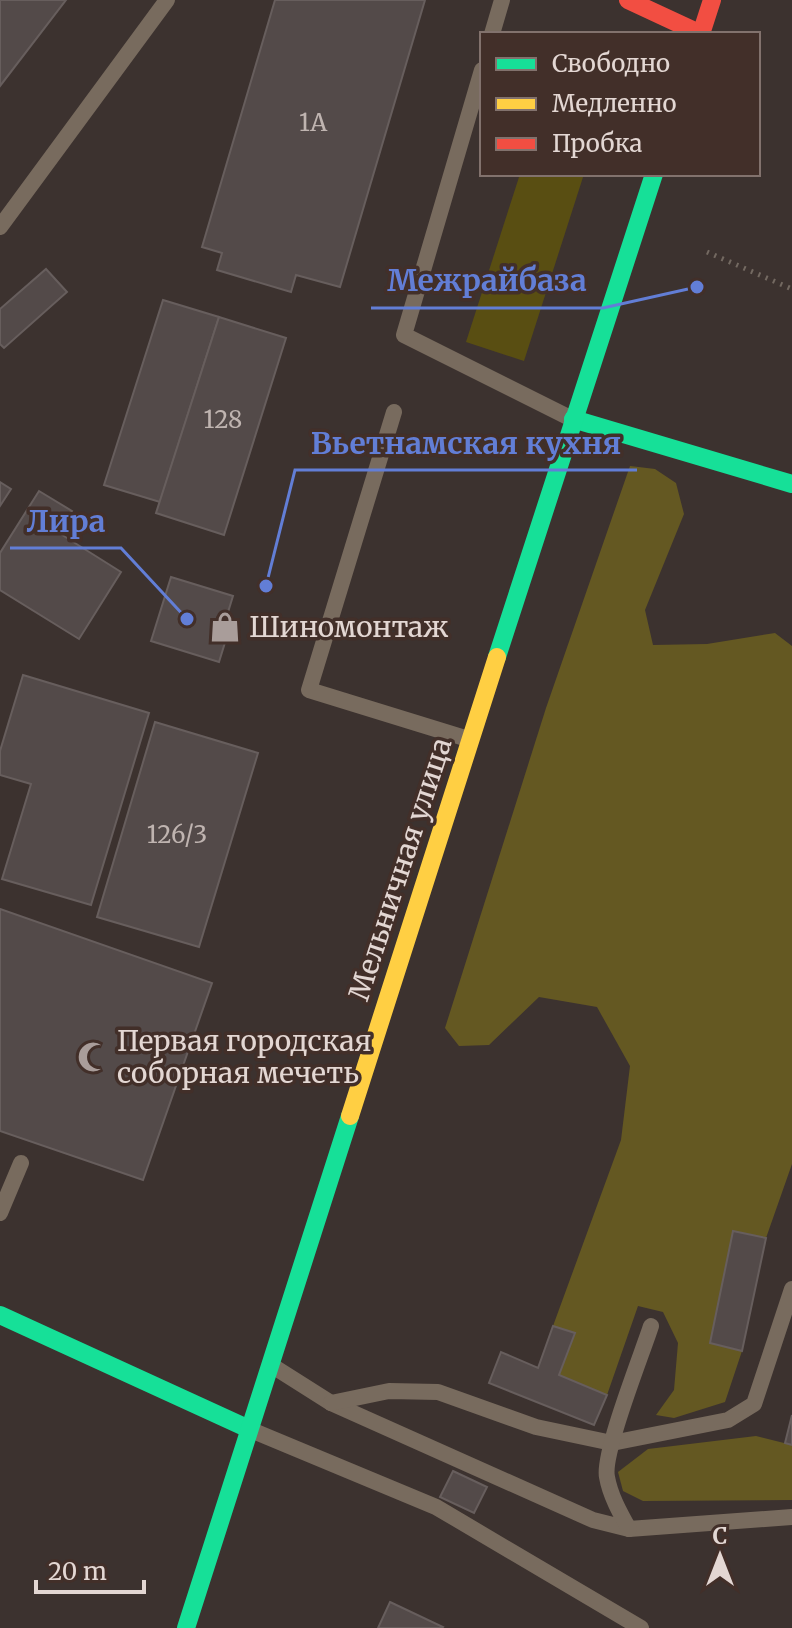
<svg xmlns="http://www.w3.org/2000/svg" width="792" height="1628" font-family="Merriweather,serif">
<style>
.green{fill:#594e12}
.forest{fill:#645822}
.building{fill:#534a49;stroke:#675e5d;stroke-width:2}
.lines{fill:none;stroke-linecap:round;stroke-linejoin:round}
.path{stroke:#736961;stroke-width:5;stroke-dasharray:2 6;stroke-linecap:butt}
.lane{stroke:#786b5e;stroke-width:16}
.fast{stroke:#16e098;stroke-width:18}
.slow{stroke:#ffcf43;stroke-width:18}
.jam{stroke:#f24e42;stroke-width:18}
.labels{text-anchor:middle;stroke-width:7;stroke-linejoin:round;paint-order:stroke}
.number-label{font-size:24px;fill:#bfb4b0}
.poi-label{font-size:28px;fill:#e3d7d3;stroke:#422f29;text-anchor:start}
.street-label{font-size:28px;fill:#e3d7d3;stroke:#422f29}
.leader{fill:none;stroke:#627ed6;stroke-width:3}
.callout-dot{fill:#627ed6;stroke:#422f29;stroke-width:3}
.callout-label{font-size:30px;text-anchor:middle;font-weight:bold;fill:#627ed6;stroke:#422f29;stroke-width:7;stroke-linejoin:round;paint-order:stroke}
</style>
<rect width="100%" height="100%" fill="#3c322f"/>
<polygon class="green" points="520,174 584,174 524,361 466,342"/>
<g class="forest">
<polygon points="630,466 655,469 676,483 684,514 645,610 653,645 707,644 775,633 792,646 792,1164 766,1238 733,1232 710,1343 742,1351 725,1402 674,1418 656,1415 674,1390 678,1343 663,1312 638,1306 607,1395 559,1375 574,1333 553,1326 621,1140 630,1066 597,1007 539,997 489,1045 459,1046 445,1028 546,708"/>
<polygon points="756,1436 792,1445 792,1500 643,1501 623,1491 618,1472 648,1449"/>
</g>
<g class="building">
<polygon points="0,0 66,0 0,86"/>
<polygon points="275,0 425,0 340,287 296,275 291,292 217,270 222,253 202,247"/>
<polygon points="46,269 67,292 4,348 0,344 0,309"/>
<polygon points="163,300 219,317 160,502 104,485"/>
<polygon points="219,317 286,338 224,535 156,513"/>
<polygon points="0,482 11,489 0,506"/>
<polygon points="39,491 72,511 59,533 121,572 79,639 0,590 0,553"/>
<polygon points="171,577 233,596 221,635 227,636 219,662 151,641"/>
<polygon points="23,675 149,713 91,905 2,879 31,784 0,775 0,751"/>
<polygon points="155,722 258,753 199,947 97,917"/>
<polygon points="0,909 212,983 143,1180 0,1131"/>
<polygon points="733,1231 766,1238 742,1351 710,1343"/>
<polygon points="553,1326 575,1333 559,1375 607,1395 594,1425 489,1383 501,1352 538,1368"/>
<polygon points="792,1415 792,1445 785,1443"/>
<polygon points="453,1471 487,1487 474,1513 440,1497"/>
<polygon points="390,1602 443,1627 442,1628 378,1628"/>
</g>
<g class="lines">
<polyline class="path" points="707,252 792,289"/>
<g class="lane">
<polyline points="492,34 502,0"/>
<polyline points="482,70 404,335 570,418"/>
<polyline points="0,227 167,0"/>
<polyline points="394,412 309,690 468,739"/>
<polyline points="0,1213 21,1163"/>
<polyline points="271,1365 331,1403 593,1520 629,1529 792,1517"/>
<polyline points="331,1403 389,1391 438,1392 536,1427 612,1443 728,1420 754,1404 792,1289"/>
<polyline points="251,1430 436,1507 641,1628"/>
<path d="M629,1529C620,1513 610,1495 607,1477C602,1454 642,1354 651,1326"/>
</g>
<g class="fast">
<polyline points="573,419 792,484"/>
<polyline points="497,657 654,174"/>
<polyline points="0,1315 249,1429"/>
<polyline points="186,1628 350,1116"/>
</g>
<polyline class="slow" points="350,1116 497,657"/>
<g class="jam">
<polyline points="628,0 701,34"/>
<polyline points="701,34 712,0"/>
</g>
</g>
<defs>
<g id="shop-bare" transform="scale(2.4)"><path d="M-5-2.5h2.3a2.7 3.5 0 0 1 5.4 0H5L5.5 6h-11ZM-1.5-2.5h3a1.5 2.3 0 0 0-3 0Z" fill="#a99d9a" stroke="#422f29" stroke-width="2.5" paint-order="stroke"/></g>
<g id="mosque-bare" transform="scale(2.4)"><path d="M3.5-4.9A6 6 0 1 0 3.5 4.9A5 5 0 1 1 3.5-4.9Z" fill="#a99d9a" stroke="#422f29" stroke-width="2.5" paint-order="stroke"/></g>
</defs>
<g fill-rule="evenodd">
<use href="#shop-bare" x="225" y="627"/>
<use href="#mosque-bare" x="93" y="1057"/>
</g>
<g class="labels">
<g class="number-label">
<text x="313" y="131">1А</text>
<text x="223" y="428">128</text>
<text x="177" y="843">126/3</text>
</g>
<g class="poi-label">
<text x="249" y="637">Шиномонтаж</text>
<text x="117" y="1051">Первая городская<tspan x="117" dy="32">соборная мечеть</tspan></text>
</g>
<g class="street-label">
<text transform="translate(400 869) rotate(-72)" y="10">Мельничная улица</text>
</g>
</g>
<path class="leader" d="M697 287L603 308H371M266 586L295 470H637M187 619L121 548H10"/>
<g class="callout-dot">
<circle cx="697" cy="287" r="8"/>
<circle cx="266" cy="586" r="8"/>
<circle cx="187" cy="619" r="8"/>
</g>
<g class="callout-label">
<text x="487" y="291">Межрайбаза</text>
<text x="466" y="454">Вьетнамская кухня</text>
<text x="66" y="532">Лира</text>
</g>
<rect x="480" y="32" width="280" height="144" fill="#422f29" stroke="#82726d" stroke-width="2"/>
<rect x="496" y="58" width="40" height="12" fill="#16e098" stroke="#82726d" stroke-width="2"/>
<text x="552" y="72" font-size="24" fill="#e3d7d3">Свободно</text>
<rect x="496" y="98" width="40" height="12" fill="#ffcf43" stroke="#82726d" stroke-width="2"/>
<text x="552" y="112" font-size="24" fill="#e3d7d3">Медленно</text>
<rect x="496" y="138" width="40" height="12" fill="#f24e42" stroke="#82726d" stroke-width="2"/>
<text x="552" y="152" font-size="24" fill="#e3d7d3">Пробка</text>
<g transform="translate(720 1556)" stroke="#422f29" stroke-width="6" paint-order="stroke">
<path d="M0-6L14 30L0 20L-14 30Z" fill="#e3d7d3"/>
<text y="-12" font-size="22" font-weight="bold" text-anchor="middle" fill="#e3d7d3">С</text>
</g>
<path d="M36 1580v12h108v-12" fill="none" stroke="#e3d7d3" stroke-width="4"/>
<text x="48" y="1580" font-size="24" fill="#e3d7d3" stroke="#422f29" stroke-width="6" paint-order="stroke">20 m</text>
</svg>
